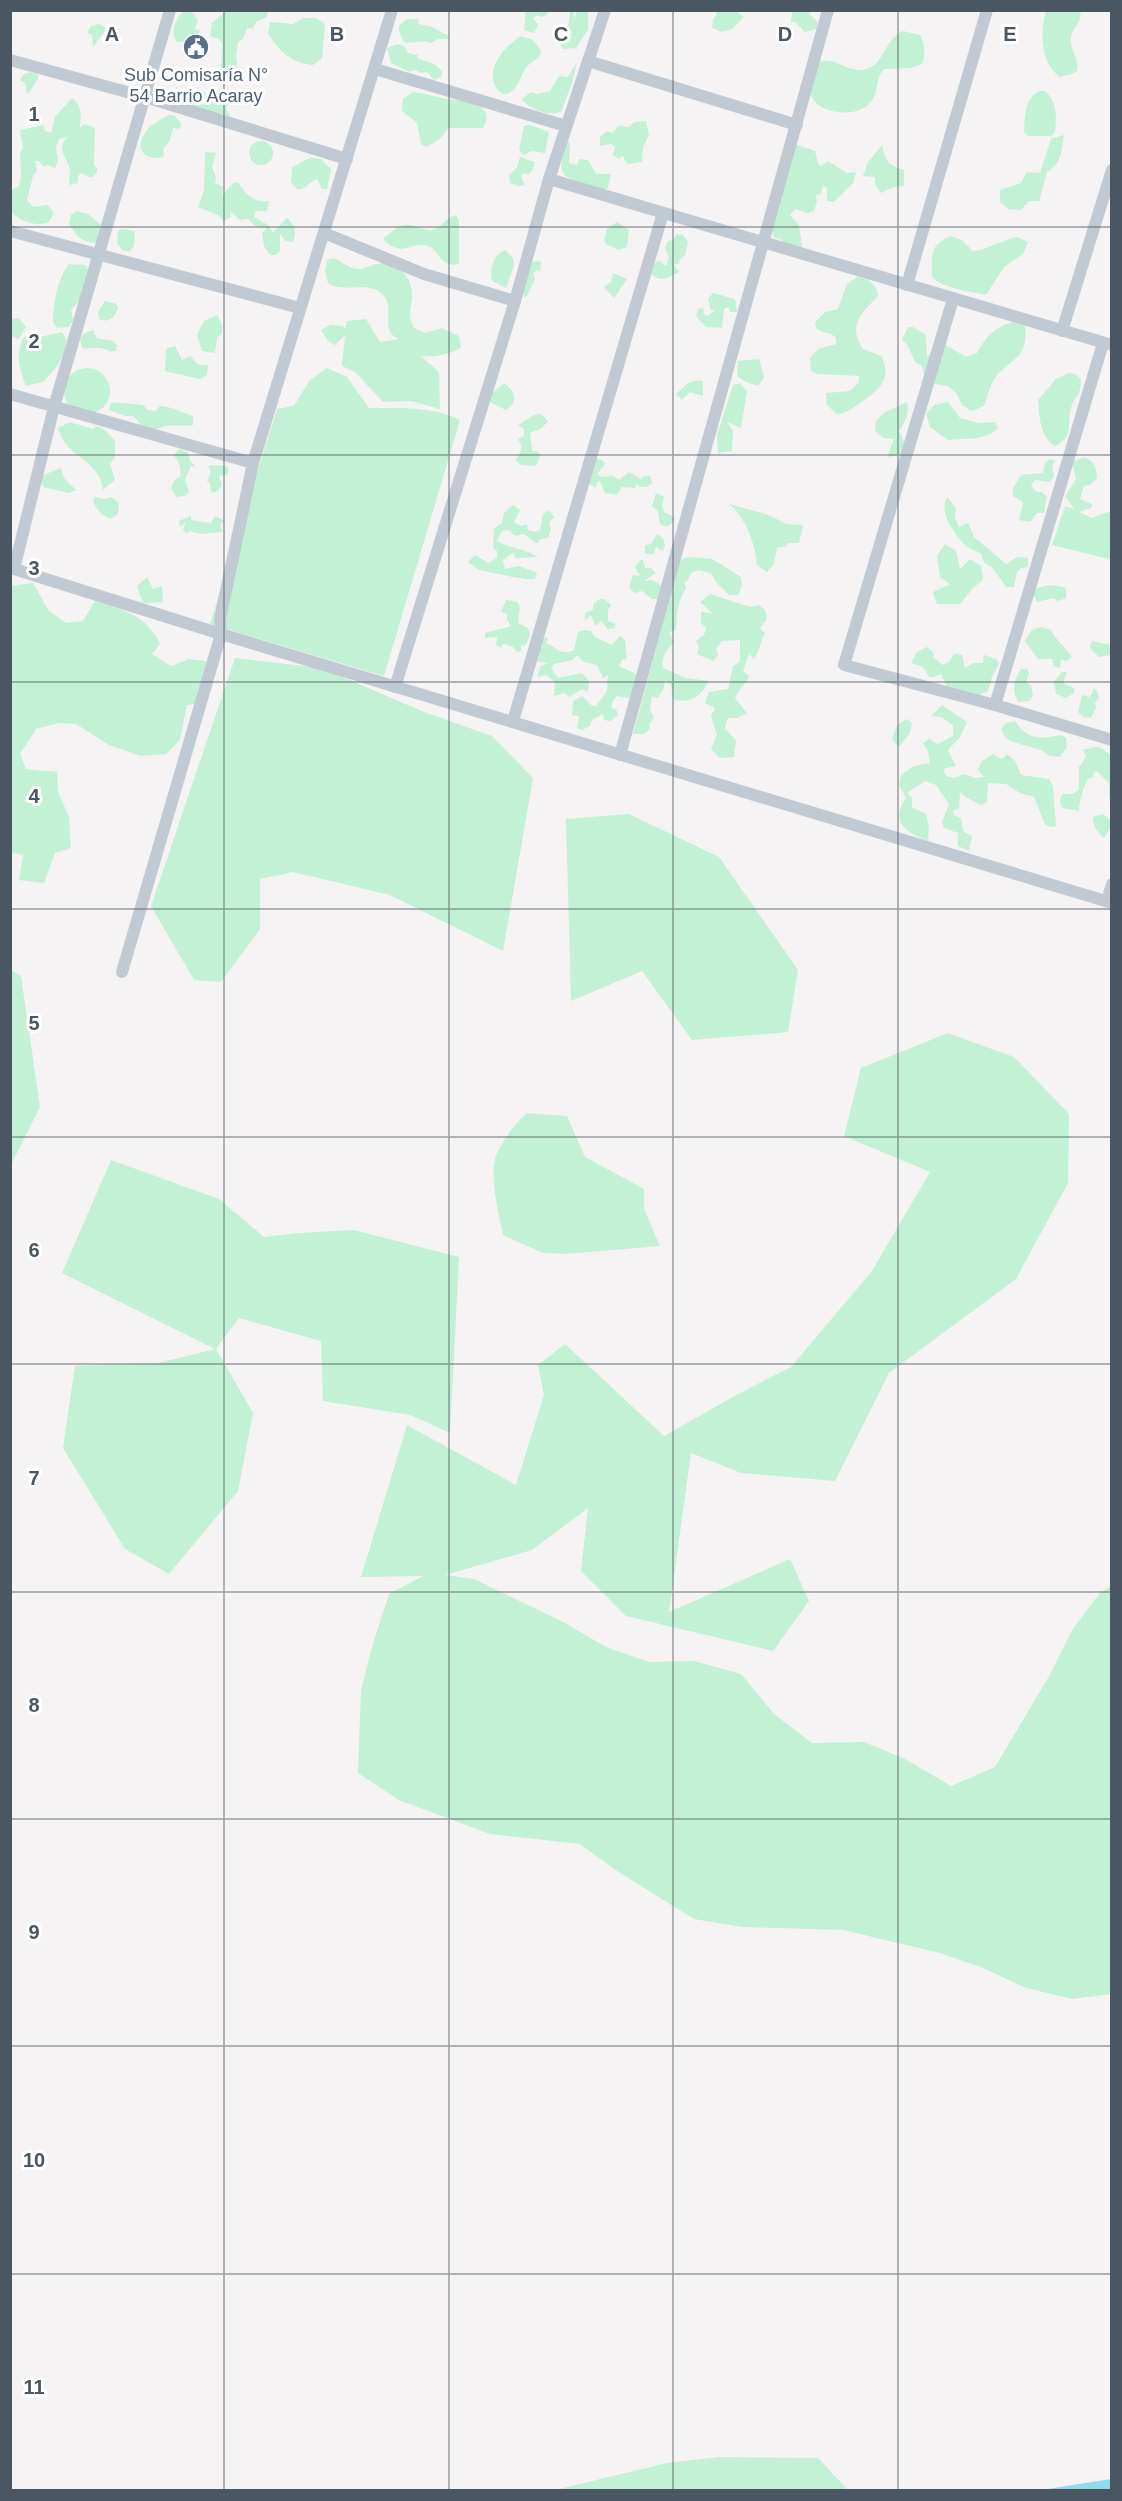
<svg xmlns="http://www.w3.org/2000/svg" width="1122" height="2501" font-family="Arial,sans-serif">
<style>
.green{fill:#c3f1d5}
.water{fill:#90daee}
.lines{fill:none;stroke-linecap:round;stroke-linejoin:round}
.street{stroke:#c1cad2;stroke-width:12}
.grid{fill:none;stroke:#4a5661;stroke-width:1.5;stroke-opacity:0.55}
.labels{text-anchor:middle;stroke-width:6;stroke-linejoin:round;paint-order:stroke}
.service-label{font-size:18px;fill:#4e5e75;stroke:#fff}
.grid-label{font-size:20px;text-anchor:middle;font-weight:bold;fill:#4a5661;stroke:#fff;stroke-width:6;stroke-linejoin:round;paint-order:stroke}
</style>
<rect width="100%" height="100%" fill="#f5f3f3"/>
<g class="green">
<polygon points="227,10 268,11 267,17 257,21 253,28 247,29 242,40 238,42 236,56 238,71 234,76 221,68 222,43 219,39 210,36 212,23"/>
<path d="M184,11H191L198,20L195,29L200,30L198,36L191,35L189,41L177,42C170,31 175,19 184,11Z"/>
<polygon points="526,11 549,11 547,15 541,17 538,15 533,18 538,25 534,33 524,30"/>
<polygon points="570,11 575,11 573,16 575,17 577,11 588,11 588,30 576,48 563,49 559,41 568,38 572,32 568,27"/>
<polygon points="716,11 736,11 744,17 732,29 721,32 712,28 713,19 717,14"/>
<polygon points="792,11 812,11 809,14 817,21 817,29 805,32 795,22 791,22"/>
<path d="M1046,11H1080C1083,23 1073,26 1071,37C1069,50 1080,58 1077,71L1072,74L1060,77C1040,62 1040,32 1046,11Z"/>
<path d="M304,18H316L325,24L322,58L313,65C290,63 281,52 268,34L270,22L293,24Z"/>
<path d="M407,19H419L418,24L430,26L449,36V39H438L431,43C422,39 413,44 404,42L399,32V26Z"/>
<polygon points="99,24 105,27 105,31 93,47 92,35 87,32 91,26"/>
<path d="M903,31L920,35C925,44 926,55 922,64L910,68L884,69C874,80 880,94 868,105C853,119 811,113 810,90C809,82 814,71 816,63C837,54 849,77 869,68C885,62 884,40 903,31Z"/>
<path d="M521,36L533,40L541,51L540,56C535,61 528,64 525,69C519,79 517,94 503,94C479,77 502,47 521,36Z"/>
<polygon points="398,44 405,47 408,53 418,55 417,58 434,64 442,71 441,77 434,80 427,72 421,73 415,70 410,72 391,63 387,48"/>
<path d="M577,62L572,83L561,112C548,116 529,110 522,99L531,92L538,94L550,91L559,76L568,77Z"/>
<polygon points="31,72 38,75 38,79 27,95 25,83 20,80 24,74"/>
<polygon points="201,89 209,96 225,94 230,102 227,105 226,110 230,115 227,118 196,110 190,102 193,92"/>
<path d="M1039,91H1045C1057,102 1057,117 1055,132L1051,136H1028L1024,132C1025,116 1024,100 1039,91Z"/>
<path d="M413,92C423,93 432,96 442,98C457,101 499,101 483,128H448L440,139L426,147L421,144L417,123L402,111L403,99Z"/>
<path d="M72,98C83,106 81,117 80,128L84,124L95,128L94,165L97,168V173L91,178L81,173L78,176V183L70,185C68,179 71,175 70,170C67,156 56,150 67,137L59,139L56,147L58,161L55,168L47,165L44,167L39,161H35L37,171L33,176L27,200L33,207L48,205L54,213L48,223C34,226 21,222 11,212L10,191L19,186L21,176L20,152L23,149L20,130L43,125L45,131L51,133L55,117Z"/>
<path d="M169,115H174L181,123L180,129L173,128L170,140L163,149L164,157C141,162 134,145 148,129C154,122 162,119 169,115Z"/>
<polygon points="646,121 649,135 643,147 642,162 627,164 623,156 619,159 613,155 615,147 611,144 600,146 600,137 607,131 613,133 618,126 629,127 634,122"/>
<polygon points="530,125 549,132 545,153 532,151 524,155 519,150 524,126"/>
<path d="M1064,135C1062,149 1061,165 1047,172L1039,201H1029L1021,210L1008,209L1000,202V190L1021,183L1027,172L1040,173L1051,139Z"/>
<polygon points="565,140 570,143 569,163 577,165 579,159 588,160 596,174 611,174 608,188 603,192 565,176 561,167"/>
<circle cx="261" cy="153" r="12"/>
<polygon points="791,143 815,151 818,164 821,166 828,161 847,173 856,172 853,183 834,202 827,201 827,188 823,186 821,194 816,195 817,201 814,211 808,213 795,209 790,215 799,225 802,247 796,256 785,249 781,239 774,238 771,227 780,207 779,198 795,150"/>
<path d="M882,145C885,161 888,165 904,170V186L894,187L881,193L875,184V177L863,176L868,162Z"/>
<path d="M205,152L216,153L212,167L216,177L215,183L223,187L222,196L233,183L238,182C245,194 255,204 269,201L267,211H256L254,217L268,225L273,232L287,218C295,225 297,234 293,242L285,241L280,234V251L276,255H270L264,246L262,233L267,228L255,226L248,219L240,220L230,211L231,217L224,221L218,215L198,207L204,190Z"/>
<polygon points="520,157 535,162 533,169 528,175 523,173 521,176 525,185 518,186 510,183 509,176 517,167"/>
<path d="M310,158L321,159L331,169L327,189H322L317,179C309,182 307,188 298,190L291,182L292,167Z"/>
<path d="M77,211L88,214L100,224L99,239L95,243C81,242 75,235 69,223L71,215Z"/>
<path d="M456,215L459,220V263L454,265C438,264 439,249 428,246C409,241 404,259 383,239C394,229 402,221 417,227C422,228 427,231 432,230C442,228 446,217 456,215Z"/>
<polygon points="617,222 629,230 627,247 618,250 606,244 604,240 607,229"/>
<polygon points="122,229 135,231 134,246 129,252 122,250 117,243 118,231"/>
<path d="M677,234L683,235L688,242L685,255L679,260L680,263L674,265L679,272C666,279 661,283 649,272L653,263L659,261L666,266L669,258L665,248L668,241L673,240Z"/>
<path d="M951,236L962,240L973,251C989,249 1002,240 1017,237L1028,242L1023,254L1004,267L986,295C969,291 944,289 932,277C932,255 929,245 951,236Z"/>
<path d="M505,250L513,258L514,266L506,288L492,281C490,268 492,257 505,250Z"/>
<path d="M333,258C341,260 349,269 358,269C364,270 370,265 376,264C391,261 408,271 411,287C415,304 405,310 414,328L425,333L442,328L459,336L461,348C446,355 437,357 421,356L439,372L440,409L411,401L383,402L355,372L342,366L345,335L335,345L328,341L321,330L331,325L343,326L345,329L347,321L366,319L380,342L399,339C378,331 397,307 382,294C368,280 344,294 328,283L325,271L327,260Z"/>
<polygon points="536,261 541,262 540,271 536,270 533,274 535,279 527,296 524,297 521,282 531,263"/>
<path d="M69,264L85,265L90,271L83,296L71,310L73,320L69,327L57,328L53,322C53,304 58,278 69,264Z"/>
<polygon points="613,273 627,279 614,298 604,287 611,282"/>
<path d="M857,277C869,278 876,284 878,296C862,313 847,324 863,349L881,356C893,377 879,390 863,401C854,407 848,413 837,414L827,405L826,393L850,391L859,382V376L817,374L811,371L810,358L818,349L836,344V338C830,331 822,334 816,328L815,322L825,312L838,309L847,284Z"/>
<polygon points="713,293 735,299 737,312 730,312 728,307 724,309 722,328 706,327 696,316 698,309 703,308 704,314 707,316 715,311 711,310 708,299"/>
<path d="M105,301L116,304L118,308C115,318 108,323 99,319L98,312Z"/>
<polygon points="217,315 222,325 222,333 217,338 215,353 202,351 197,335 204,321"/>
<polygon points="19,318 26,327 19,339 10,336 11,319"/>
<path d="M1013,322L1025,326C1028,356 1016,356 998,374C990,383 988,396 984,406L972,411L962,405L957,394L948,386L935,384L925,378L922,366L915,362L907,344L902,340L908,327H913L926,335L927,358L934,348L946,345L966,357L977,353C985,337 996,326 1013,322Z"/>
<path d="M93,330L97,338L113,341L117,345L116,351C108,353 105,347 97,348C91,348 88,349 82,348L80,339L83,334Z"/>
<path d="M62,332L66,339L65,350L58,365L43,382L26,386C19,367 15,355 24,337L30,335L40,337Z"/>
<polygon points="175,346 182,360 190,356 199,365 208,365 207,375 200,379 165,371 166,349"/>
<polygon points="759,359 764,377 758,386 746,382 737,376 738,361"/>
<path d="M327,368L347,377L369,408C400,408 432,406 460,420L384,676L210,624L277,409L294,406L310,380Z"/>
<circle cx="87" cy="391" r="23"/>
<path d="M1068,373L1075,374L1081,379C1081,395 1077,393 1072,405C1066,421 1075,438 1055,446C1039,437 1040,417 1038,400L1056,379Z"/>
<polygon points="698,380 703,381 703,396 690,392 682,400 676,394 688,383"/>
<path d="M504,383C515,391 519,402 506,410L489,402L490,395Z"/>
<polygon points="740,383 747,392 741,428 727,422 733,431 732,451 718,453 717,435 733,385"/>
<path d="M111,402L143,405L148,410L155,411L160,406C173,407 182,413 193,416V425C183,427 171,424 162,427C154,430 151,431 142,431L139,422L133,416H125L109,410Z"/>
<path d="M907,402C910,414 905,421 899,431L905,444L900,455L887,457L894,439L883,438L875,431L876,421L885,412Z"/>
<path d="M948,402L960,418L978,423L995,422L998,428C986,441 965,438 948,440L930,427L926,414L934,405Z"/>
<path d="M541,414L548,421L542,428L530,433L532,451L538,452L540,456L536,466L521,465L515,460C521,453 524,448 518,439L524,436V429L518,425L534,415Z"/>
<path d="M70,422L93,429L97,426L105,430L115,441V457L110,464L115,480L103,490C102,486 101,480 99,476C87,457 64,452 58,428Z"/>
<polygon points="179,449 188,452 190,461 196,467 191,466 185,480 189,492 185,496 176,497 171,488 174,481 181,476 180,466 174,455"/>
<path d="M1085,457C1094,462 1097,468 1097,478L1090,485L1084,486L1080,499L1092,504L1091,508L1079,512L1092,518L1111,511V556L1109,559L1052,545L1065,506L1074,509L1065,496L1076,479L1072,462Z"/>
<polygon points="594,458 602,460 605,464 597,474 601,477 613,476 619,480 629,472 641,479 644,476 650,476 652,483 646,487 639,487 637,483 635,488 622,487 617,495 605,493 599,480 595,488 588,483"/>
<polygon points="1050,459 1055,461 1052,466 1054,476 1050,482 1035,480 1031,485 1035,491 1042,492 1047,497 1044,513 1037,513 1030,522 1019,520 1023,502 1013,496 1012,490 1021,475 1043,473 1045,463"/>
<polygon points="210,465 227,466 229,471 227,475 219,476 222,486 214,493 211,492 210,484 207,481 211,472 208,467"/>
<polygon points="61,468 64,478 76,490 69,493 43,487 41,476"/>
<polygon points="656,493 664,497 662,506 665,513 671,515 675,520 667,527 660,524 658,511 652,506"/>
<path d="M95,497L105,499L111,497L119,503L118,514L111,519C101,515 97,511 93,501Z"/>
<path d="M947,497L956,508L955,518L959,527L968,523L974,537L1006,564L1017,557L1028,558V567L1021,568L1017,572L1014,587H1006L992,567L984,563L981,554C976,551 968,548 964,544C953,532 939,513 947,497Z"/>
<path d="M729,504L766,514L787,524L803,525L799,543H788L786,546L777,548L774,564L767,572L757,565C755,543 746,518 729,504Z"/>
<path d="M513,505L520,510L514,522L521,526L527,524L528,530L534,532L540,530L543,514L549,510L554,517L549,522L551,530L548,538L540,539L538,543L534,542L524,534L515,536L509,530L502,531L497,541C510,548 525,549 538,557L516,558L513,553L503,560L505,569L519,566L537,573L535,579C525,580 493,573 480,570C476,569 473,565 468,562L475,555L488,563L497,558V551L493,548L494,529L502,523L504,513Z"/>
<polygon points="191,516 191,520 211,523 215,516 225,521 220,524 223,532 201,534 190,531 187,533 183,530 186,522 180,527 179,521"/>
<polygon points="657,534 663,538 665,546 662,551 656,547 654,554 645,554 645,545 651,544"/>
<polygon points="945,544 956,551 960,569 970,559 981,566 983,580 974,587 960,604 937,604 933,592 950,584 940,577 937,556"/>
<path d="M688,557L712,559L741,577L742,585L738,595H729L716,582L712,574L699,570L691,573L688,580L684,582L686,588C677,601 677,615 676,630L669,632L674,643C665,651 662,656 663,668L686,678L709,681C700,697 691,704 673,699L671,685L665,680L664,688L658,698L652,696L650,710L654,718L649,724L650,729L644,734H633L680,560Z"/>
<polygon points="640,560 643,560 645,568 651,568 656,573 644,581 652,580 665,588 659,599 652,599 642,591 635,593 629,588 633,575 640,576 635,567"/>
<polygon points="147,577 153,589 162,586 163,602 143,603 137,586"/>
<path d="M33,583L48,610L66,623L83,621L95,601C122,609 148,616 160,644L152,654L171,666L189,659L206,661L209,678L205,703L187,705L180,740L166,754L141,756L109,745L76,724L58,723L36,729L20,754L26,769L57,772L58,792L69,817L71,848L55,853L44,883L19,880L23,855L11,853L10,586Z"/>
<polygon points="1050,585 1064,587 1066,590 1066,598 1058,601 1053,598 1037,602 1033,593 1037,588"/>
<path d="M710,594L750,607L759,605L765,610L767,619L760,628L765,633C760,642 760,650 754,659L749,654L743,671L749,676C746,683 740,688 735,698L747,713L737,718H728L725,728L736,741L734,757L720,758L711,749L717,735L711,716L715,708L705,703L709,692L728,689L733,666L740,662V640L722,641L716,649L718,655L713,661L697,654L699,647L696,641L704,635L706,628L701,623V612L712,613L700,602Z"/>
<polygon points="600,599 604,599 611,605 608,610 608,621 616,624 614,628 608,629 601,621 595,626 591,615 585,620 585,613 593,610 593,604"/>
<polygon points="506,600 518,602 520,608 518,623 528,628 530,635 526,645 521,646 521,651 517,652 513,647 503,644 501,648 496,645 497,637 485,638 485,633 511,626 507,620 507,614 501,612"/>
<path d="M1041,627L1051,630C1056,641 1065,646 1072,657L1067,661L1061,660L1060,668L1054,666L1052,659H1038L1025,641L1032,630Z"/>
<path d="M584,630L591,631L595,637L612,645L620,636L625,640L627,659L622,660L619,666L636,674L634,694L629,698L617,696L613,701L611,708L616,709L618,715L610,721L604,720L603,714L592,720L590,726L582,730L577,728L579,716L572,715L573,701L582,696L591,705L596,706L607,691L608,675L603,678L597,665L584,662L577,655L573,660L554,664L551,668L558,678L582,673L589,681L588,692L582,689L569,697L565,693L554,696L555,682L546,675L537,677L541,666L548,663L538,662L536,657L542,637L548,638L546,644H549C558,650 563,655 574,650L578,632Z"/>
<polygon points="1092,641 1111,645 1111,655 1099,657 1090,648"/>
<polygon points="927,647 933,652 934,658 943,665 949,662 954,654 962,655 965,668 973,663 983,663 984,655 996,659 999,664 992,677 988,691 972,698 949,691 941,674 930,678 923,667 911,663 917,652"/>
<polygon points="235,658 322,668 424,712 492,736 533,778 503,951 390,895 293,872 260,879 260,929 221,982 194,980 151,906"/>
<path d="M1021,669H1027L1029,674L1026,682L1031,686L1033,696L1029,701L1018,702C1012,690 1013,680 1021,669Z"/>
<polygon points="1062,672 1067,672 1063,683 1074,688 1074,693 1066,698 1056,694 1054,682"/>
<polygon points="1094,688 1097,691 1099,698 1095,702 1096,708 1091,718 1083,717 1078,712 1082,695 1090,697"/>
<path d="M942,705L967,722L960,737L948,750L956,766L943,769L946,776L954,778L964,774L975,778L984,777L978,770L982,761L993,754L1002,759L1007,754L1015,761L1021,775L1049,779L1053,787L1056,826L1050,827L1045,824L1034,797L1020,793L1006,784L988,783L987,802L981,805L967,798L960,792L959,808L953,811L954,815L961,818L963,831L972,836L969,851L958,846V833L944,828L942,822L949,804L936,785L925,781L907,793L912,798V807L926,814L929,828L928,841C907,833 889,822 906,798L899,785L901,775L914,766L930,763L928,752L923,743L929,739L938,744L953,736V725L941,717L931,716Z"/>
<polygon points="907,719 912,723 910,733 899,747 892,740 897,725"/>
<path d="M1015,721C1027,741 1042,739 1061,735L1066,738L1067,747L1060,757L1050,756L1041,750L1010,741L1004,736L1001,729L1006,723Z"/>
<path d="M1095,747L1101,748L1111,755V799L1109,798V783L1097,771L1094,772L1093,777L1088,779C1082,790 1080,798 1079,811L1062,808L1060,801L1062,794H1072L1079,790V767L1086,757L1083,750Z"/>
<polygon points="629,814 719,857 798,970 788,1032 692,1040 642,971 571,1001 566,819"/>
<path d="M1103,814L1110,820L1111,827L1104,838C1097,832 1093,826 1093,817Z"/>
<polygon points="11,970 21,976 40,1107 11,1165"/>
<polygon points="948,1033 1014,1057 1069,1114 1068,1183 1016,1279 889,1373 835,1481 741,1473 691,1453 669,1612 790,1559 809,1601 773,1651 626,1616 581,1571 588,1508 532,1550 445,1575 474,1579 565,1623 606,1647 649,1662 694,1661 741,1674 774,1714 812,1743 864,1742 905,1759 951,1786 995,1767 1048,1678 1072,1630 1100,1593 1111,1586 1111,1994 1073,1999 1026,1988 983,1968 940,1953 843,1930 742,1927 694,1919 617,1871 580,1844 490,1834 399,1800 358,1773 361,1690 374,1640 389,1594 423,1576 361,1577 407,1425 516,1485 544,1395 538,1365 565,1344 664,1436 740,1393 791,1367 872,1271 930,1172 844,1136 861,1068"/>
<path d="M527,1113L567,1116L585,1157L644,1189V1209L660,1246L566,1254L543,1253L503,1235C499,1215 490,1179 495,1159C498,1146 517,1121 527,1113Z"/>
<polygon points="111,1160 219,1199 264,1237 299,1233 354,1230 459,1257 450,1433 410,1415 323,1401 321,1341 239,1318 216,1349 253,1413 238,1491 169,1574 125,1549 63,1448 75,1366 158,1363 215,1349 62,1273"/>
<polygon points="719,2457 818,2458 848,2490 555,2490 667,2463"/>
</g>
<polygon class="water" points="1111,2479 1111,2490 1041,2490"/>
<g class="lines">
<g class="street">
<polyline points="170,10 54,407 14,569 221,634 1112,903"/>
<polyline points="10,60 145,97 347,159"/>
<polyline points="588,61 797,125"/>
<polyline points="375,69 566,126"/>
<polyline points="549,179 1112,345"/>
<polyline points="10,231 300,308"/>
<polyline points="324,233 424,274 515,301"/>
<polyline points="907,285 987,10"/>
<polyline points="953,299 844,665 995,705 1112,740"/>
<polyline points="1062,331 1112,170"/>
<polyline points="10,394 253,463"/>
<polyline points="395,687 515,301 549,179 605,10"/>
<polyline points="995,705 1103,343"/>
<polyline points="513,721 663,213"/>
<polyline points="620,755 828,10"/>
<polyline points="1107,901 1112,884"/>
<polyline points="122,972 221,634 220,619 253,463 392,10"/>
</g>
</g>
<path class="grid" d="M224,10V2490M449,10V2490M673,10V2490M898,10V2490M10,227H1112M10,455H1112M10,682H1112M10,909H1112M10,1137H1112M10,1364H1112M10,1592H1112M10,1819H1112M10,2046H1112M10,2274H1112"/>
<defs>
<g id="civic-disc" transform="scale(1.35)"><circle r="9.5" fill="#5c6f8a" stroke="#fff"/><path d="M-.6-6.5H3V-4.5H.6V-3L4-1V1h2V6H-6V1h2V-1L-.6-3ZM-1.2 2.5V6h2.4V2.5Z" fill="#fff"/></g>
</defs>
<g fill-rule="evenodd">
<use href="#civic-disc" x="196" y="47"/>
</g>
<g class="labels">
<g class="service-label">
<text x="196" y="81">Sub Comisaría N°<tspan x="196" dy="21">54 Barrio Acaray</tspan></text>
</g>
</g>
<g class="grid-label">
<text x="112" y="41">A</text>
<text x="337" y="41">B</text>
<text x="561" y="41">C</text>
<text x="785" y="41">D</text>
<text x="1010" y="41">E</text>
<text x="34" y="121">1</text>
<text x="34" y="348">2</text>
<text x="34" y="575">3</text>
<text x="34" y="803">4</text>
<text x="34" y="1030">5</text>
<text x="34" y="1257">6</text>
<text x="34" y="1485">7</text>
<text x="34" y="1712">8</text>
<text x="34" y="1939">9</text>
<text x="34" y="2167">10</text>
<text x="34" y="2394">11</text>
</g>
<rect width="1122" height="2501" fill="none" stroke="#4a5661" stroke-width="24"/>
</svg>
